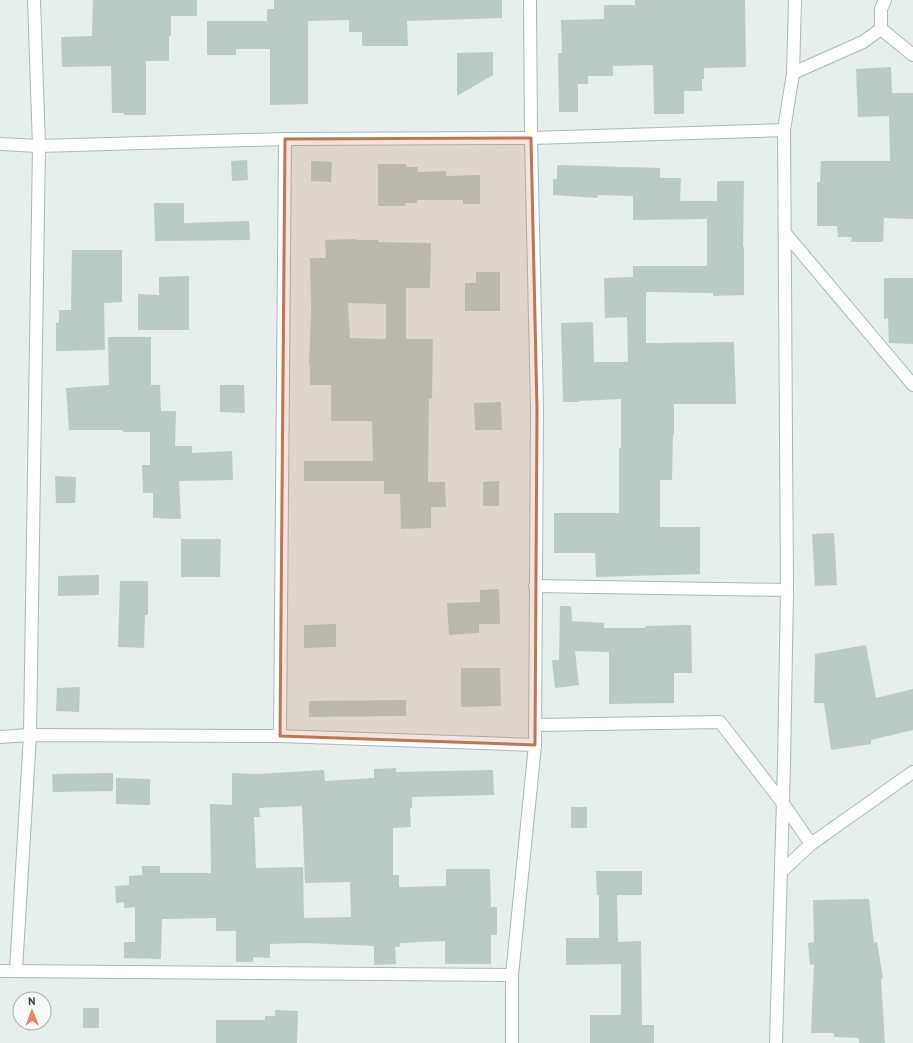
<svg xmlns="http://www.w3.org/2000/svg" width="913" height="1043" font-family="'PT Sans',sans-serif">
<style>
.building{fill:#bbcac4;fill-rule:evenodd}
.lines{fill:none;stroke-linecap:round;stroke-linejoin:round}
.street-casing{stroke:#a8b8b2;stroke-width:14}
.secondary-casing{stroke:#a4bbb3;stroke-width:14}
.street{stroke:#fff;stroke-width:12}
.secondary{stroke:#fff;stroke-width:12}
.marked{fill:#c07456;fill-opacity:0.2;stroke:#c07456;stroke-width:3;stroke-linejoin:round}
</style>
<rect width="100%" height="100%" fill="#e6efeb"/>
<g class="building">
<polygon points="93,0 197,0 197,16 171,16 171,36 169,36 169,61 146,61 146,115 124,115 124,113 112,113 111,66 62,67 61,37 92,36"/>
<polygon points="274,0 502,0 502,18 407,21 408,46 362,46 362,32 349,32 349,20 308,21 308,104 270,105 270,49 236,49 236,55 207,55 207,21 267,21 267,9 274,9"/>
<polygon points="635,0 745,0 746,67 704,68 704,79 702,79 702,91 684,91 684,114 654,114 653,65 613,66 613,76 588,76 588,84 578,84 578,112 559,112 558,53 562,53 561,20 604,19 604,5 635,5"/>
<polygon points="493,52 493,75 457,96 457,53"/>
<polygon points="891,67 892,93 913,93 913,219 884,218 883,242 851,242 852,237 838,237 837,226 817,226 817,182 820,182 821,161 890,161 889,116 858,117 856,69"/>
<polygon points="247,160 248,180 232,181 231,161"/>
<polygon points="311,161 332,162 331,182 311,181"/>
<polygon points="378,164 406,164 406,167 418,167 418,172 446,171 446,176 480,175 480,204 463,204 463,200 417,200 417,203 405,203 405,206 378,206"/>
<polygon points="557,165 660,168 660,178 681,178 680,201 717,201 717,181 744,181 743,247 744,247 744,295 713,296 713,293 646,292 646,343 734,342 736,404 674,404 674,435 673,435 672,480 660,480 660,527 700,527 700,574 596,577 595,553 554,553 554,513 619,513 619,448 621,448 621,399 579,401 579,402 563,402 561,323 593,322 594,362 628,362 627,317 605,318 604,278 633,277 633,266 707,266 707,219 633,220 633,196 598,195 597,198 553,195 553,179 557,179"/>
<polygon points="154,203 184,203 184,223 249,221 250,240 155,241"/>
<path d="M356,239V240H378V242L431,243L430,288H406V339H433L432,399L429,398L428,482H445L446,507H431V528L401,529L400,494H384V481H304V461H373L372,421H331V385H310V365H309L311,312L310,258H326L325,240ZM348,303L386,304V339L350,338Z"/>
<polygon points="72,250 122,250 122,302 104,303 105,350 56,351 56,323 59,323 59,310 71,310"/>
<polygon points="476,272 500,272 500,311 465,311 465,283 476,283"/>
<polygon points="189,276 189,330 138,330 138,294 159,295 159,277"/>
<polygon points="884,278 913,278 913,344 889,343 888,318 884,319"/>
<polygon points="108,337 151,337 151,385 160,385 161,411 176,411 175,446 192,446 192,453 232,451 233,480 179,481 181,519 153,518 153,493 143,493 142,465 150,465 150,432 123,432 123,430 69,430 66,388 109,385"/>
<polygon points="220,385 244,385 245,413 220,412"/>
<polygon points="501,402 502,430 475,430 474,403"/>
<polygon points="55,476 76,477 75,503 56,503"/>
<polygon points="499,481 499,506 483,506 483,482"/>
<polygon points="834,533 837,585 815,586 812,534"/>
<polygon points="181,539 221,539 220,577 181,577"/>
<polygon points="99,575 99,595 58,596 58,576"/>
<polygon points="120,581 148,581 148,615 145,615 144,648 118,647"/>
<polygon points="499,589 500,624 479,624 479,633 449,635 447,603 480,602 480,590"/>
<polygon points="560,606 571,606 572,621 604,623 604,628 645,628 645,626 691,625 692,673 674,673 674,703 609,704 609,652 575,651 579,685 555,688 552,660 559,660"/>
<polygon points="336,624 336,647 304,648 304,625"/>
<polygon points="866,645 876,698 913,689 913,730 871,740 871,744 831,750 824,703 814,703 815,654"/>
<polygon points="461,668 500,668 501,706 461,707"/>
<polygon points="80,687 79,712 56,711 57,688"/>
<polygon points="406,700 406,716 309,717 309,701"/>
<path d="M396,768V772L493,770L494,795L412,797V808H410L411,827L393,828V875H399V887L446,886V869H490L491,907H497V935H491V964H445V941L400,943V947H395L396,964L374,965V946L305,943L270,944V958L253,957V962H236V931H216V918L162,919L161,959L124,958V942H135V907L124,908V902L116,903L115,886L129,885V876L142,875V866H160V873H211L210,804L232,805V773L259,774L324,770L325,781L374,778V769ZM302,806L305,883L350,882L351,917L304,918L303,867L256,868L254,817H260L259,808Z"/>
<polygon points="113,773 113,791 53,792 52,774"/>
<polygon points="116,778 150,779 150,805 116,804"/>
<rect x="571" y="807" width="16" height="21"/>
<polygon points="596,871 642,871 642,895 617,895 618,942 641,941 642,1025 654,1025 654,1043 590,1043 590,1015 621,1015 621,964 566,965 566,938 599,938 599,895 597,895"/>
<polygon points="869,899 874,943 877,942 883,978 881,979 885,1043 859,1043 859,1038 834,1037 834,1033 811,1033 814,964 810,965 808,943 814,942 813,900"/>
<rect x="83" y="1008" width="16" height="20"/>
<polygon points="275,1010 298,1011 297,1043 216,1043 216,1020 265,1020 265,1016 275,1016"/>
</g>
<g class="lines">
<g class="street-casing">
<g id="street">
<polyline points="881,29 913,55"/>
<polyline points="793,73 863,42 881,29 881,9 885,0"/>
<polyline points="784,130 793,73 795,0"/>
<polyline points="785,233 913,385"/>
<polyline points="535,586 787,590"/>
<polyline points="535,725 720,722 782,802 811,844"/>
<polyline points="280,736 285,139"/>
<polyline points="0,737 30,735 280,736 535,745"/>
<polyline points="781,872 811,844 913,772"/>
<polyline points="16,970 30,735 39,146 34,0"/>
<polyline points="0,971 512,975"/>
<polyline points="512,1043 512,975 535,745 537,409 531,138 530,0"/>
</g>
</g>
<g class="secondary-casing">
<polyline id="secondary" points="0,144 39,146 285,139 531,138 784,130 787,590 784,764 776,1043"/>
</g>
<use href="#street" class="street"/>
<use href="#secondary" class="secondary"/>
</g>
<path class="marked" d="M531,138L537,409L535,745L280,736L285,139Z"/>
<g transform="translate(32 1011) rotate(359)"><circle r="19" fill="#f7fbf9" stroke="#a3b1ad"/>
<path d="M0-3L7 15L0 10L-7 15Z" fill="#f4845f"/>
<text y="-6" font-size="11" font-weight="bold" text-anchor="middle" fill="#24423a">N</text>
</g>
</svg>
